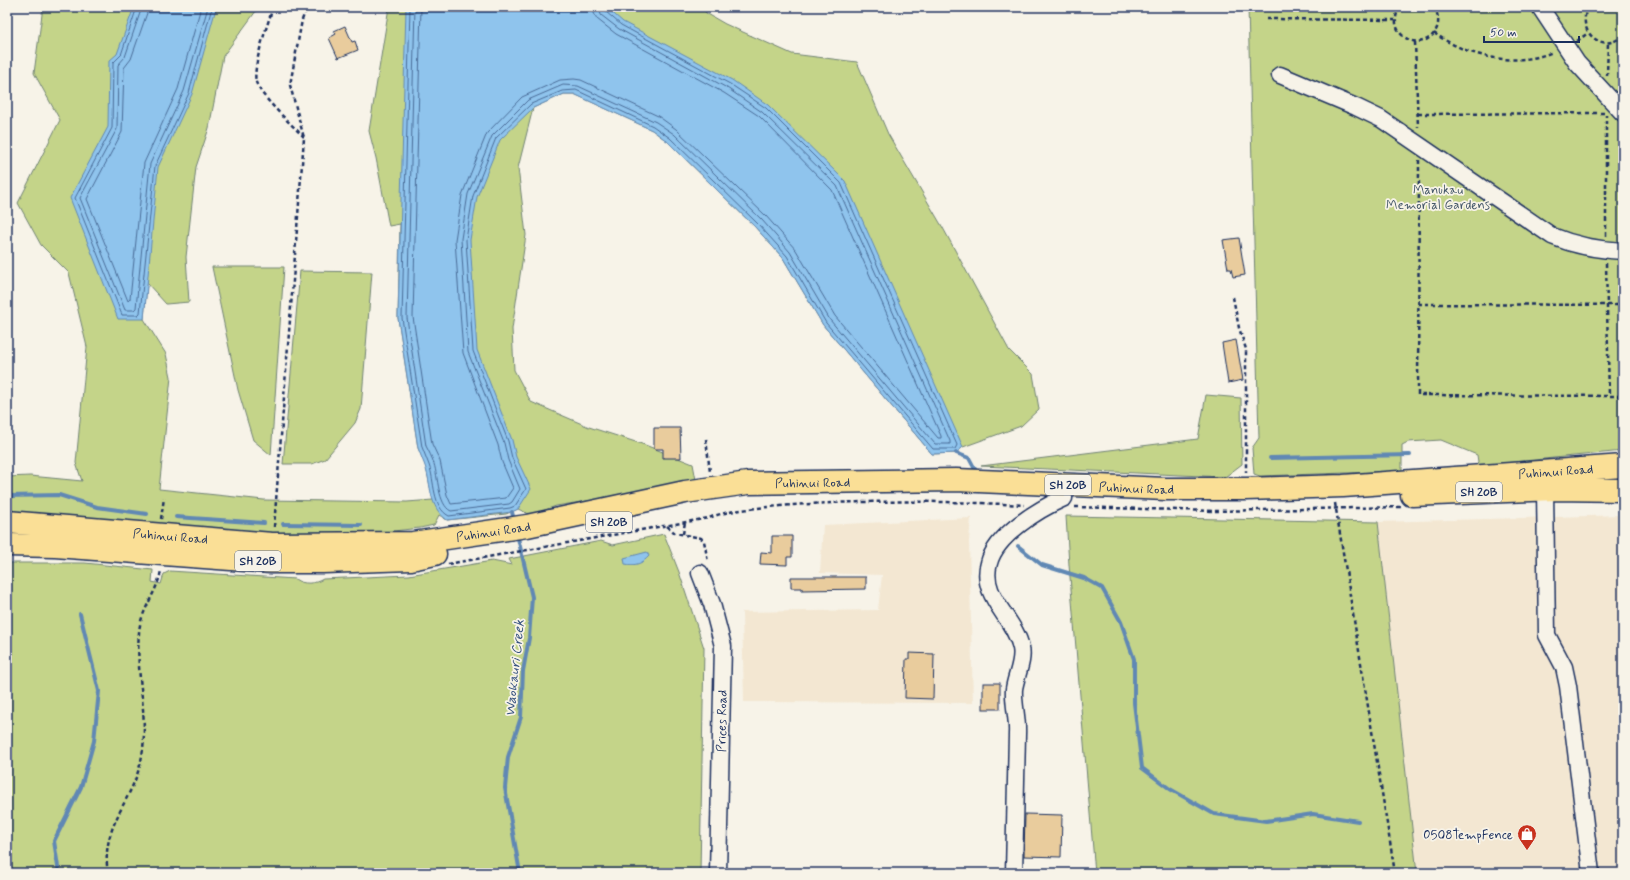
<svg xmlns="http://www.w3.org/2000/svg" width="1630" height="880" font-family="Mynerve,sans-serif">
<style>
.built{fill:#f3e7d2}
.green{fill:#c4d489;stroke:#708274}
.water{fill:#8fc4ed;stroke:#6188b4}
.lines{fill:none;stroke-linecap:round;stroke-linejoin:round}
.shore{stroke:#496b97;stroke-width:1}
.stream{stroke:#6188b4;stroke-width:4}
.building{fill:#e9cc9d;stroke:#1b2f5e}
.minor-casing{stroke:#1b2f5e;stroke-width:19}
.highway-casing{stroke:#1b2f5e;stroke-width:25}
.path{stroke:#1b2f5e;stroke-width:2.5;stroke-dasharray:4 3;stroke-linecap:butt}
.minor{stroke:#f7f3e8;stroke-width:16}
.highway{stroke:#fadf96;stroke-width:22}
.labels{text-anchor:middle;stroke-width:3.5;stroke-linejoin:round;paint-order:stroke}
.shield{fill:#f7f3e8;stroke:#5d6a87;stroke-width:1}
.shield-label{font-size:12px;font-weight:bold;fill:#1b2f5e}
.park-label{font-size:13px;fill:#455869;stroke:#f7f3e8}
.street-label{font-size:13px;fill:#1b2f5e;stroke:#f7f3e8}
.poi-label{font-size:13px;fill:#1b2f5e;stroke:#f7f3e8;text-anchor:end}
.water-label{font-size:14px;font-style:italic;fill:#385482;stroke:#f7f3e8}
</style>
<rect width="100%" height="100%" fill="#f7f3e8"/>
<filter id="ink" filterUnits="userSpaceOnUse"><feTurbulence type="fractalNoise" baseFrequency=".025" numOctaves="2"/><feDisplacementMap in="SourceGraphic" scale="8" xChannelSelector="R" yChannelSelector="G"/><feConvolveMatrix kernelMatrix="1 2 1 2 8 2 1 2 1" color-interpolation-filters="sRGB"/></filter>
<g filter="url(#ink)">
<g class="built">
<polygon points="1623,515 1623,873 1417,873 1378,522"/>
<polygon points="971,518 969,541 973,703 744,702 742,612 878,610 882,575 820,573 823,525"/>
</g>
<g class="green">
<polygon points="43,7 259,7 223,56 209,128 196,167 186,257 189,302 166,304 147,283 144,319 166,354 171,377 159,489 264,500 407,502 433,500 426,467 418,448 398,318 400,224 389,226 376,158 369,131 389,7 704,7 706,13 725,24 792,54 857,62 888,134 943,228 1009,350 1033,374 1039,409 1021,426 963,447 956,453 932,454 823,325 783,258 755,227 667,141 652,130 574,94 564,94 533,108 518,168 526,235 512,329 514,370 531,402 589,427 645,445 693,464 696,480 680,486 556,506 531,515 518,509 506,514 447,520 439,515 434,525 420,528 323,539 221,528 76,520 7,513 7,477 30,476 82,481 76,463 87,347 69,273 41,245 18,203 60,120 34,73"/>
<polygon points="1248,7 1623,7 1623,451 1474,466 1478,462 1477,455 1441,440 1408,442 1402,445 1402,471 1260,476 1254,474 1252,448 1259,438"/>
<polygon points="212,267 284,267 271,455 253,440 238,390"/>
<polygon points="300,271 372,272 361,409 355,423 325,459 312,464 283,464"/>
<polygon points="1206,395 1241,398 1242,464 1225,477 981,466 1198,439"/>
<polygon points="1066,516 1378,522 1417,873 1095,873 1069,565"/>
<path d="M664,534L679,572L704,648L700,873H7V563H85L153,570L152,582L161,584L164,574L170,571L295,579C303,585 315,584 323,579L409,575L492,561L512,565L509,559L601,541L613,545Z"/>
</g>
<g class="water">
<polygon points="134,7 219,7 215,12 192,94 158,167 144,319 118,319 70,198 108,127 109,61 117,54"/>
<path d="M406,7H606L623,22L732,80L768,105L845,181L963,447L956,453L932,454L823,325L783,258L755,227L667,141L652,130L574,94H564L533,108L500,140L477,197L470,240L477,350L512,440L516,457L531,489L518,509L512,512L447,520C428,506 432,486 425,466C423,460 420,454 418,448L398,318Z"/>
<path d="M647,552L649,556C642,564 635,566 625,564L624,558Z"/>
</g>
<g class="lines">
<g class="shore">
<polyline points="137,7 121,55 113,63 112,128 75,198 122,315 138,315 140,313 155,166 189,93 211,11 214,7"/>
<polyline points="142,7 125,57 118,65 117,129 80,198 125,310 134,310 136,308 150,164 184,91 208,7"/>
<polyline points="148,7 147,13 131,59 124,68 122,132 87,199 128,301 130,299 144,163 178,89 201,7"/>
<path d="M410,7L402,318L422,447C424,453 427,459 429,465C435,481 432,507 449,516L510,508L515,506L526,489L512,458L508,441L473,351L466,240L473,196L496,138L531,104L562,91L576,90L653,126L670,138L758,224L787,256L826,323L933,449H955L957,445L841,183L766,108L730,84L621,25L605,11L604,7"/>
<path d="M415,7L407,318L426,446C429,452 432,457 434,464C438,476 438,505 451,511L509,504L512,502L520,489L508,460L504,443L468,352L461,239L468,194L492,136L528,100L563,85L578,86L656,122L674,134L762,220L790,252L830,320L935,444H950V441L837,186L762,112L727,88L619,29L601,15L599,7"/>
<polyline points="421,7 413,317 432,444 440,461 447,495 451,504 506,498 513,488 502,462 498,445 463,353 455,240 462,195 487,133 522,97 560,80 574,79 581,80 658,116 676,129 766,216 796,250 835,316 938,438 941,438 941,436 832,190 759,116 724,93 616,34 597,19 594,13 593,7"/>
</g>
<g class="stream">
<polyline points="956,453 969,458 976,471"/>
<polyline points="1270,458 1410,455"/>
<polyline points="7,496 59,495 97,507 147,514"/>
<polyline points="512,512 514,521"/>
<polyline points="176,517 264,523"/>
<polyline points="283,524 361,525"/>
<polyline points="517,534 532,597 529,638 523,671 521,717 508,757 505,788 520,873"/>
<polyline points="1018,546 1042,565 1084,578 1102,588 1121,622 1134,659 1134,703 1142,768 1170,789 1214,814 1266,821 1313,814 1358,821"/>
<polyline points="59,873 54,841 81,787 94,741 99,691 80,614"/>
</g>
</g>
<g class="building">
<polygon points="345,26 352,42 355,41 358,50 338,58 329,38 336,34 334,31"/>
<polygon points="1239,238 1245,275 1233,277 1231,269 1228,269 1223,240"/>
<polygon points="1236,340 1243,380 1228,383 1222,343"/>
<polygon points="654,428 680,428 681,458 663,458 663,449 654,449"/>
<polygon points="772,536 792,536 792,557 787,557 787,565 760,564 761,552 772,553"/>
<polygon points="791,577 866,577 866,589 802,590 802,588 791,588"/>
<polygon points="909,653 934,654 933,699 905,698 906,659 909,659"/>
<rect x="983" y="683" width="17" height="26"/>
<polygon points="1025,814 1062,815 1061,857 1024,856"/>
</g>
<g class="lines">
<g class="minor-casing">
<g id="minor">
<polyline points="1540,7 1577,63 1623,113"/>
<path d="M1280,75L1356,107L1381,119L1552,236C1576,246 1598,250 1623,251"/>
<polyline points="1545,490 1547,635 1564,667 1568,686 1591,873"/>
<polyline points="700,573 712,604 723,646 718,873"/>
<path d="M1014,873C1015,827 1016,780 1017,734C1018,719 1013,704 1014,689C1016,675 1024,661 1021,648C1015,618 979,596 989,563C996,535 1039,509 1064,498"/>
</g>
</g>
<g class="highway-casing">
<g id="highway">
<polyline points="1412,495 1556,489 1623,490"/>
<path id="s1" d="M7,522L272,544L413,543L527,526L685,492L748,483L956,480L1166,489H1246L1343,486L1623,466"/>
<polyline points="7,545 55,546 271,562 323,562 411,559 435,554"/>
</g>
</g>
<g class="path">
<path d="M273,7C268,24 252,66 256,82C260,96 292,125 304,137"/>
<path d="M1400,7C1383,34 1422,56 1436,30C1440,22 1438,14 1434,7"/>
<path d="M1588,7C1575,32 1604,55 1623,35"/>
<polyline points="1266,19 1395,20"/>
<path d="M1434,33C1468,57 1514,68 1553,52"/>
<polyline points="1577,41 1588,33"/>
<polyline points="1415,42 1418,127"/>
<polyline points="1607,76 1608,42"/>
<polyline points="1418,114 1605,113"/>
<polyline points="1419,160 1418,395 1623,396"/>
<polyline points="1606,236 1606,115"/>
<polyline points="1606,263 1609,396"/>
<polyline points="1233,297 1239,328 1246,349 1246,472"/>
<polyline points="1418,304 1623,305"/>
<polyline points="706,439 710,472"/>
<polyline points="1335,503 1395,873"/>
<polyline points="1075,507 1214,511 1402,507"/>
<polyline points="161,519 164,498"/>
<polyline points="667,526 675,533 701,538 704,541 708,562"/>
<polyline points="274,527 304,138 290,85 302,20 307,7"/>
<polyline points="683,534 685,522"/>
<path d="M448,564L709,518C729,509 770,507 793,505C870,500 947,501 1024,505"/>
<path d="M108,873C100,827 132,802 141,761C150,719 135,675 139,633C140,610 158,592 161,570"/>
</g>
<use href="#minor" class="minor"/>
<use href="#highway" class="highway"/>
</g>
</g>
<defs>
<g id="shop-pin" transform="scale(1)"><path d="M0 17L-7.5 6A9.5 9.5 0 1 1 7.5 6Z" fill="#c8321e" stroke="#f7f3e8"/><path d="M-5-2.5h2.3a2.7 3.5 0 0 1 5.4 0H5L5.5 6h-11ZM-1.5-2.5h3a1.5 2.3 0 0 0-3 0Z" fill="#fff"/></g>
</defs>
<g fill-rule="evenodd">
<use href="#shop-pin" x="1527" y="834"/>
</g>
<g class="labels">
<g class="shield">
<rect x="1045" y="475" width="46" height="20" rx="3"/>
<rect x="1456" y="482" width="46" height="20" rx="3"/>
<rect x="586" y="512" width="46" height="20" rx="3"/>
<rect x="235" y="551" width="46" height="20" rx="3"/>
</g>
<g class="shield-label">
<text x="1068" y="489">SH 20B</text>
<text x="1479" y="496">SH 20B</text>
<text x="609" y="526">SH 20B</text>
<text x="258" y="565">SH 20B</text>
</g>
<g class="park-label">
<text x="1438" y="194">Manukau<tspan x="1438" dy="15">Memorial Gardens</tspan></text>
</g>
<g class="street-label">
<text dy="5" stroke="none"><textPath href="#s1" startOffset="1556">Puhinui Road</textPath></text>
<text dy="5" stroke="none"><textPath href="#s1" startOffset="812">Puhinui Road</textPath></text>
<text dy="5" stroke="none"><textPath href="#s1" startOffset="1136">Puhinui Road</textPath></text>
<text dy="5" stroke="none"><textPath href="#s1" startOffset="488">Puhinui Road</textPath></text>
<text dy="5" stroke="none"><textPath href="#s1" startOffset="164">Puhinui Road</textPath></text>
<text transform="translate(721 721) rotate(-89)" y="5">Prices Road</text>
</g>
<g class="poi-label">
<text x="1513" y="839">0508TempFence</text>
</g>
<g class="water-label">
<text transform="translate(514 668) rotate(-84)" y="5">Waokauri Creek</text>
</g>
</g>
<rect width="1630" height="880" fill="none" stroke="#f7f3e8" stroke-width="24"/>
<rect x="12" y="12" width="1606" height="856" fill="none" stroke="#1b2f5e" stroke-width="1.5" filter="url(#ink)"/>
<path d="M1484 36v6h95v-6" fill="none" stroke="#1b2f5e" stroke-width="2"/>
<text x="1490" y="36" font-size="12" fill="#1b2f5e" stroke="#f7f3e8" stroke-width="3" paint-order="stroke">50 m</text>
</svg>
